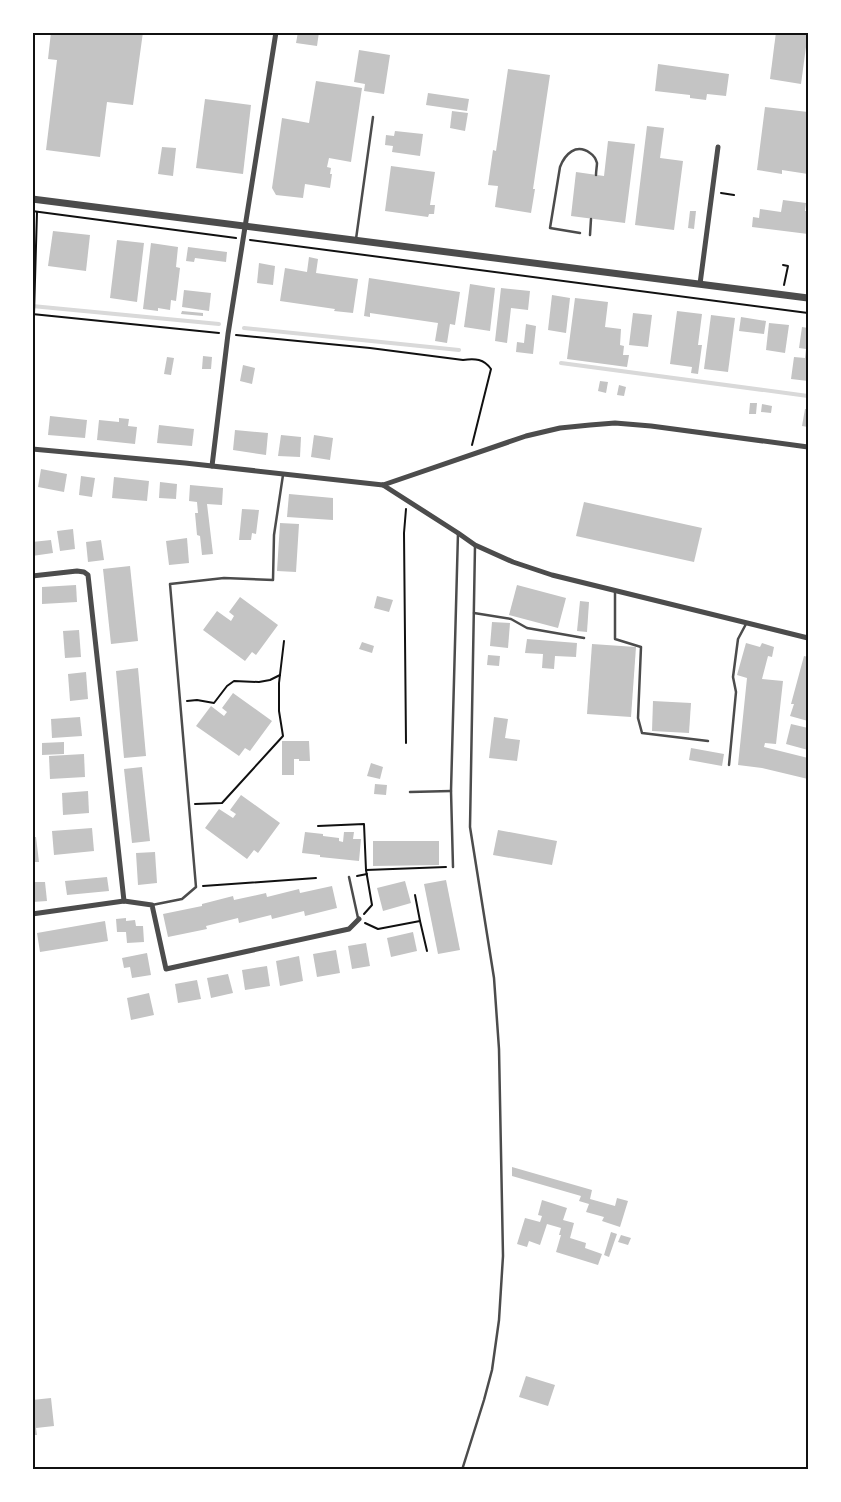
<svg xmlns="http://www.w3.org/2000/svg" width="841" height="1502" font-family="Figtree,sans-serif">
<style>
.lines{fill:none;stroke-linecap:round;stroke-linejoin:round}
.stream{stroke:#d9d9d9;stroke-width:4}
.building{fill:#c4c4c4}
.path{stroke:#111;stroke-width:2}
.service{stroke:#4c4c4c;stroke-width:2.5}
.minor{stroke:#4c4c4c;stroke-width:5}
.tertiary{stroke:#4c4c4c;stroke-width:7}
.neatline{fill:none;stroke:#111;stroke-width:2}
</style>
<rect width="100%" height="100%" fill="#fff"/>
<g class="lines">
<g class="stream">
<polyline points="32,306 219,324"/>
<polyline points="244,328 459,350"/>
<polyline points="561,363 808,396"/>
</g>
</g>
<g class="building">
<polygon points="51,32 143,32 133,105 107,102 100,157 46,150 57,60 48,59"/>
<polygon points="298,32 319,32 317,46 296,43"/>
<polygon points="776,32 808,32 801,84 770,79"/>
<polygon points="359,50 390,55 384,94 364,91 365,84 354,82"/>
<polygon points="658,64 729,74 726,96 707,94 706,100 690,98 690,95 655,91"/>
<polygon points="508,69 550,75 533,189 535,189 531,213 495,207 498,186 488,185 493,150 496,151"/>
<polygon points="316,81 362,88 351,162 329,158 327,167 331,168 330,174 332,174 330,188 305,184 303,198 276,195 272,188 282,118 309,123"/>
<polygon points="428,93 469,99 467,111 426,105"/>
<polygon points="205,99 251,105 243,174 196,168"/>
<polygon points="765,107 808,112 808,174 782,170 782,174 757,170"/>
<polygon points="452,111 468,113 465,131 450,128"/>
<polygon points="647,126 664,128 660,158 683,161 674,230 635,225"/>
<polygon points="395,131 423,134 420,156 392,152 393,146 385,145 386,135 394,136"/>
<polygon points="608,141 635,144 625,223 571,216 576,172 604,176"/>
<polygon points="162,147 176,148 173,176 158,174"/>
<polygon points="391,166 435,172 430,205 435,205 434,214 429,214 428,217 385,211"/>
<polygon points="783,200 806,203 805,211 808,211 808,234 752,227 753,217 759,218 760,209 781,212"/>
<polygon points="690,211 696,211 694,229 688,228"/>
<polygon points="53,231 90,235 86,271 48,266"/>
<polygon points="117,240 144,243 137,302 110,298"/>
<polygon points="151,243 178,247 176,267 180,268 176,301 171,300 170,310 158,308 158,311 143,309"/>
<polygon points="188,247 227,252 226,262 195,258 194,262 186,261"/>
<polygon points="309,257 318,259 316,273 358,279 353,313 334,311 335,309 280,301 285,268 307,272"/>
<polygon points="259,263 275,266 273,285 257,283"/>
<polygon points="369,278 460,292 455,325 450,324 447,343 435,341 438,323 370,313 370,317 364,316"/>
<polygon points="470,284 495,288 490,331 464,327"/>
<polygon points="501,288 530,291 528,310 511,308 507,343 495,341"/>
<polygon points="184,290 211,293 209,311 182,307"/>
<polygon points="552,295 570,298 566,333 548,330"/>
<polygon points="575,298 608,302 605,327 621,329 620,345 624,346 623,355 629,355 627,367 567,359"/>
<polygon points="182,311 203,313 203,316 181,314"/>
<polygon points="677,311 702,314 698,345 702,345 698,374 691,373 692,367 670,364"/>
<polygon points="633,313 652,315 648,347 629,345"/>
<polygon points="711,315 735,318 728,372 704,369"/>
<polygon points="741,317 766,321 764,334 739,331"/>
<polygon points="769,323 789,325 785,353 766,350"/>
<polygon points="526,324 536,326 533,354 516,352 517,342 524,343"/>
<polygon points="802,327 808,328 808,381 791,379 794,357 805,358 806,349 799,348"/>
<polygon points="203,356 212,357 211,369 202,369"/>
<polygon points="167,357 174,358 171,375 164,374"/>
<polygon points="243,365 255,368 252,384 240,381"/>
<polygon points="600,381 608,382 606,393 598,391"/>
<polygon points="619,385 626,387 624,396 617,395"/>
<polygon points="750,403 757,403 756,414 749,414"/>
<polygon points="762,404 772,406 771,413 761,412"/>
<polygon points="805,409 808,409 808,427 802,426"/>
<polygon points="50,416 87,420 85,438 48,435"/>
<polygon points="119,418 129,419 128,426 137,427 135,444 97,440 99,420 119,422"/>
<polygon points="159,425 194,429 192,446 157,443"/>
<polygon points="235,430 268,433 266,455 233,450"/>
<polygon points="281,435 301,437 300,457 278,456"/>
<polygon points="314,435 333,438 330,460 311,457"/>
<polygon points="41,469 67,474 64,492 38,487"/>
<polygon points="81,476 95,478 92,497 79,495"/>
<polygon points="114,477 149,481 147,501 112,498"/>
<polygon points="160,482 177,484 176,499 159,498"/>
<polygon points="190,485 223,488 222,505 207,504 213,554 202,555 200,536 197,535 195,513 198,513 197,502 189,501"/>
<polygon points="289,494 333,498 333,520 287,517"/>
<polygon points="584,502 702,528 694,562 576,536"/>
<polygon points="242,509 259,510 256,534 252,533 251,540 239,540"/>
<polygon points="280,523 299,524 296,572 277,571"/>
<polygon points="73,529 75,549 60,551 57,531"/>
<polygon points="187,538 189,563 169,565 166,541"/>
<polygon points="51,540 53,553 32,556 32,542"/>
<polygon points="101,540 104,560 88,562 86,542"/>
<polygon points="130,566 138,641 111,644 103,569"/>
<polygon points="76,585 77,602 42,604 42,587"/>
<polygon points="517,585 566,598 558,628 509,615"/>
<polygon points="377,596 393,600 389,612 374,608"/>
<polygon points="240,597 278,625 256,655 252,652 245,661 203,630 217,611 231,621 234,616 229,612"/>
<polygon points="580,601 589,602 587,632 577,631"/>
<polygon points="492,622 510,623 508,648 490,646"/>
<polygon points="79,630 81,657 65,658 63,631"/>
<polygon points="527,639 577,643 576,657 555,656 554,669 542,668 543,654 525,653"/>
<polygon points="362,642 374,646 372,653 359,649"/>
<polygon points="746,643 760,647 762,643 774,647 772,657 768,656 762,679 783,681 776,744 765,743 764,747 808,758 808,779 762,768 738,765 747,678 737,675"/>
<polygon points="592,644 636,647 631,717 587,714"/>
<polygon points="488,655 500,656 499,666 487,665"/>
<polygon points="804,656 808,657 808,721 790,716 794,704 791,704"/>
<polygon points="138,668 146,756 124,758 116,671"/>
<polygon points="86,672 88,699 70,701 68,674"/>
<polygon points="233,693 272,721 250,751 245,748 239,756 196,726 211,706 224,716 227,712 222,708"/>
<polygon points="653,701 691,703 689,733 652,731"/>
<polygon points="80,717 82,736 52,738 51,719"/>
<polygon points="494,717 508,719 505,738 520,740 517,761 489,758"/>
<polygon points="791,724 808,728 808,750 786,744"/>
<polygon points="282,741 309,741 310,761 299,761 299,759 294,759 294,775 282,775"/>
<polygon points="64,742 64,754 42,755 42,743"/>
<polygon points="691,748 724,754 722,766 689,760"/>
<polygon points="84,754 85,777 50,779 49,756"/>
<polygon points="371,763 383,767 380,779 367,776"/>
<polygon points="142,767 150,841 132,843 124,769"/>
<polygon points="375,784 387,785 386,795 374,794"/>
<polygon points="88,791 89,813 63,815 62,793"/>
<polygon points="241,795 280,823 258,853 254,850 247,859 205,828 219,809 233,818 236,814 230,810"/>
<polygon points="92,828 94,851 54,855 52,831"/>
<polygon points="498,830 557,841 552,865 493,855"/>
<polygon points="305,832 323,834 323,836 339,838 339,841 343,842 344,832 354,832 353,839 361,839 359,861 320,857 320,855 302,853"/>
<polygon points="32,837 36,837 39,862 32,862"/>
<polygon points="373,841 439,841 439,865 373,866"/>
<polygon points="155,852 157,883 138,885 136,853"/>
<polygon points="107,877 109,891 67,895 65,881"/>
<polygon points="446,880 460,950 438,954 424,884"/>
<polygon points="405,881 411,903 383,911 377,888"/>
<polygon points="32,882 45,882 47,901 32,902"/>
<polygon points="332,886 337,908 305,916 304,911 272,919 271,915 239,923 238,918 206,926 207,929 168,937 163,914 202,906 202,904 233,896 234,900 266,893 267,897 299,889 300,893"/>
<polygon points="126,918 126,921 135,920 136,926 143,926 144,942 127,943 126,932 117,932 116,919"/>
<polygon points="105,921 108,941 40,952 37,933"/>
<polygon points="413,932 417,951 391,957 387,938"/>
<polygon points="366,943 370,966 352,969 348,946"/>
<polygon points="336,950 340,973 317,977 313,954"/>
<polygon points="147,953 151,975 132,978 130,967 124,968 122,958"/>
<polygon points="299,956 303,981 280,986 276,961"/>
<polygon points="267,966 270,986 245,990 242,970"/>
<polygon points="228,974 233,993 211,998 207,978"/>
<polygon points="197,980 201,999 178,1003 175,984"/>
<polygon points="149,993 154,1015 131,1020 127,998"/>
<polygon points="512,1167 592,1190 590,1199 615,1206 617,1198 628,1201 620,1227 602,1221 604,1217 586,1212 589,1204 579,1201 581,1196 512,1176"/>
<polygon points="542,1200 567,1208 563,1220 574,1223 570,1238 586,1243 585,1248 602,1254 598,1265 556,1252 561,1235 559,1235 561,1228 547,1224 540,1245 529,1241 527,1247 517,1244 525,1218 540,1222 542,1216 538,1215"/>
<polygon points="611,1232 617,1234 609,1257 604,1255"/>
<polygon points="621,1235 631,1238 628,1245 618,1242"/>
<polygon points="526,1376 555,1385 548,1406 519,1397"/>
<polygon points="51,1398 54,1426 36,1428 37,1435 32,1435 32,1400"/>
</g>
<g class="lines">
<g class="path">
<polyline points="721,193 734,195"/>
<polyline points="32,211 236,238"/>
<polyline points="250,240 808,313"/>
<polyline points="783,265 788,266 784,285"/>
<polyline points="32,314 219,333"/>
<path d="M236,335L370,348L463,360C475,358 484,359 491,369L472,445"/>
<polyline points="33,442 34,314 37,212"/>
<polyline points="187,701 197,700 214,703 227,686 234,681 259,682 270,680 280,675"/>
<polyline points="406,743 404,533 406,509"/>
<polyline points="195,804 222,803 283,736 279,711 279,683 284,641"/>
<polyline points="318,826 364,824 366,870 372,905 364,914"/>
<polyline points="366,870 446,867"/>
<polyline points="357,876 367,874"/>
<polyline points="203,886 316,878"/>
<polyline points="415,895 420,921"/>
<polyline points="365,923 378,929 420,921 427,951"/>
</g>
<g class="service">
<path d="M580,233L550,228L560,167C565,154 576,143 590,153C593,155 596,159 597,163C597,166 596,171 596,175"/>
<polyline points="590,235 591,219"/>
<polyline points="356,239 373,117"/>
<polyline points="615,591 615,639 641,647 638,718 642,733 708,741"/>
<polyline points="474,613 511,619 527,628 584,638"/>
<polyline points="729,765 736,692 733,677 738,639 746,624"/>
<polyline points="410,792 451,791"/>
<polyline points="453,867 451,791 458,533"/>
<polyline points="349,877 358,918"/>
<polyline points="152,905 182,899 196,887 170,584 224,578 273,580 274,535 283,475"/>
<polyline points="462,1470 484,1400 492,1370 499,1320 503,1256 499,1049 494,978 470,827 475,546"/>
</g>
<g class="minor">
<polyline points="700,284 718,147"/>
<polyline points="32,449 185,463 383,485 526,436 560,428 590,425 615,423 651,426 808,447"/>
<polyline points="212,466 228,334 276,32"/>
<polyline points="383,485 458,533 475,545 513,562 552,575 808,638"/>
<polyline points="32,576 77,571 84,572 88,575 124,901"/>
<polyline points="32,914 124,901 152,905 166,969 349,929 359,919"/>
</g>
<polyline class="tertiary" points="32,199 808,298"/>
</g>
<rect width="841" height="1502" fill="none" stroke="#ffffff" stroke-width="68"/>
<rect x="34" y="34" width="773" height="1434" class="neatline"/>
</svg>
